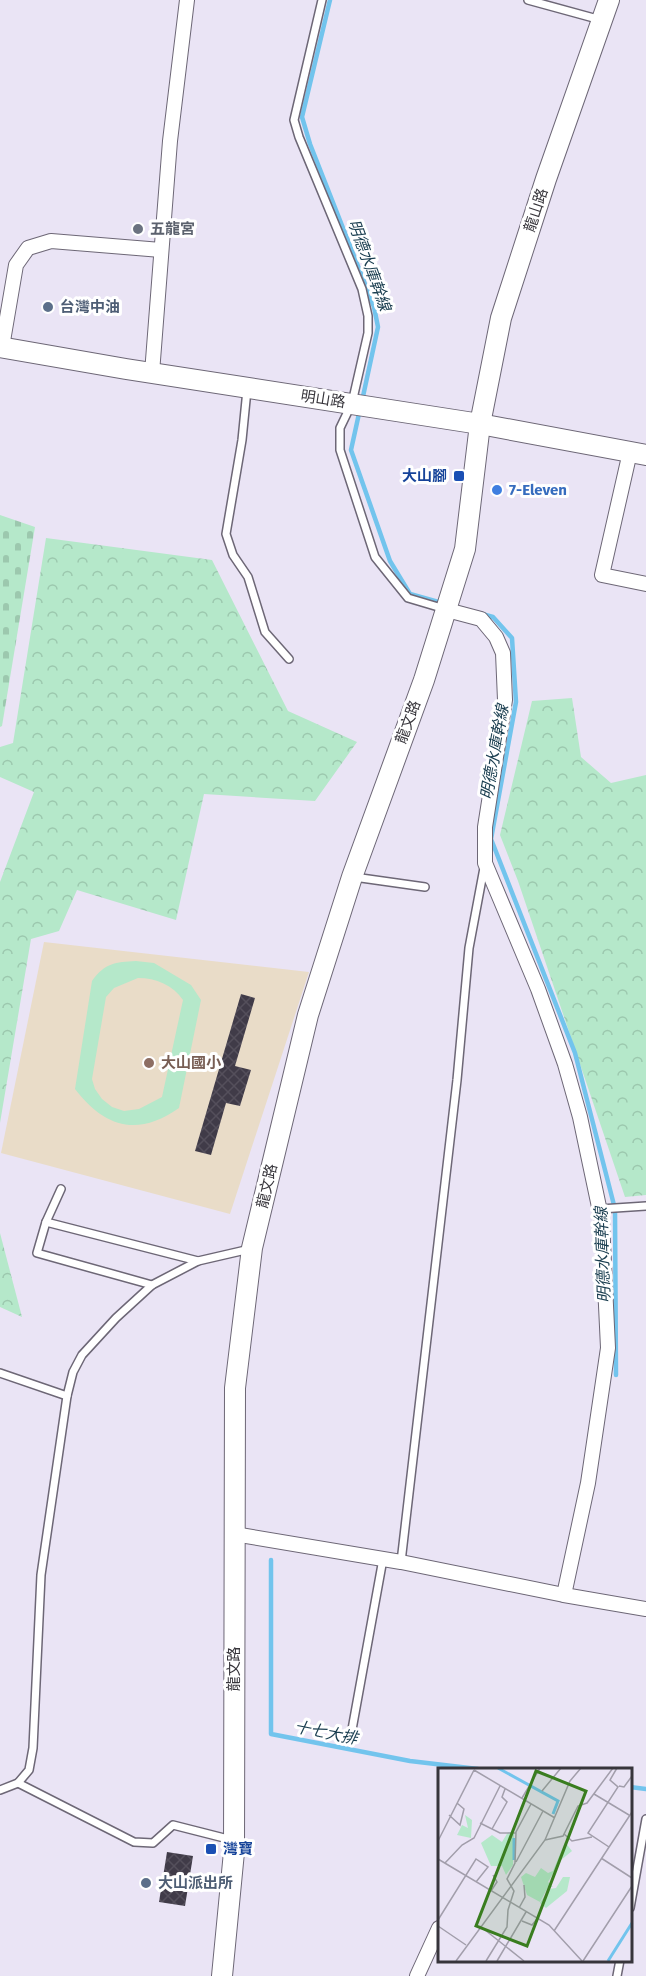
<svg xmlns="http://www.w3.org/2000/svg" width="646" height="1976" font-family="'Fira Sans','Noto Sans TC',sans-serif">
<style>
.education{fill:#e9dcc8}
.grass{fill:#b5e8ca;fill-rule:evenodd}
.forest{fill:url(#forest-crowns)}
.cemetery{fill:url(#cemetery-stones)}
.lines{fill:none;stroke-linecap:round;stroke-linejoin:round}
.stream{stroke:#72c4ed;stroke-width:4.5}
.building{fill:url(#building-cross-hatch)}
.lane-casing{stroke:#6d6776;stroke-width:10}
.street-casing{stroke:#6d6776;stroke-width:16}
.secondary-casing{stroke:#6d6776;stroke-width:22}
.lane{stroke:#fff;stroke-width:7}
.street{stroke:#fff;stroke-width:14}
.secondary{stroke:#fff;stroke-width:20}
.worship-dot{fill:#6b7280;stroke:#fff;stroke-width:2}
.service-dot{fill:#5c6f8a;stroke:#fff;stroke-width:2}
.transit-dot{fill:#1a4fb4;stroke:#fff;stroke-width:2}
.shop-dot{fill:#3f7fe0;stroke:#fff;stroke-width:2}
.education-dot{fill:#8d6e63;stroke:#fff;stroke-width:2}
.labels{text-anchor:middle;stroke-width:6;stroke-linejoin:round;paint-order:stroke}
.street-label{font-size:15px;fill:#37353b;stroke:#fff}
.worship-label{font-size:15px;font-weight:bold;fill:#5b616d;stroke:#fff;text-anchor:start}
.service-label{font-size:15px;font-weight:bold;fill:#4e5e75;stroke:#fff;text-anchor:start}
.transit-label{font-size:15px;font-weight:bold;fill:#164399;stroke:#fff;text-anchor:end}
.shop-label{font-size:15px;font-weight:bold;fill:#366cbe;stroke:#fff;text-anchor:start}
.education-label{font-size:15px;font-weight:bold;fill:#785e54;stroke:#fff;text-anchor:start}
.water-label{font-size:16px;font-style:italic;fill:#193d4f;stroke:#fff}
.inset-river{fill:none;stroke:#72c4ed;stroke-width:3}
.inset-road{fill:none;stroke:#a29eab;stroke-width:1.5}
.view{fill:#397d1f;fill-opacity:0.15;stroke:#397d1f;stroke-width:3}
.inset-edge{fill:none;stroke:#37353b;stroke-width:3}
</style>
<defs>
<pattern id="forest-crowns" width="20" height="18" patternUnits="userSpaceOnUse" patternTransform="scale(1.5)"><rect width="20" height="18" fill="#b5e8ca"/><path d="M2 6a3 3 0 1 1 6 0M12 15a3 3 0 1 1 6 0" fill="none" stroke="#9cc8ae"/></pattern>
<pattern id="cemetery-stones" width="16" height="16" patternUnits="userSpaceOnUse" patternTransform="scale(1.5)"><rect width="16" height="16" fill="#b5e8ca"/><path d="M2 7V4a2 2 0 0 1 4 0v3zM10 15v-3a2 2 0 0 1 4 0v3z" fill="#9cc8ae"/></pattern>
<pattern id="building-cross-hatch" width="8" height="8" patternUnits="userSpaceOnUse" patternTransform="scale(1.5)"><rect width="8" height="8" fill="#403b48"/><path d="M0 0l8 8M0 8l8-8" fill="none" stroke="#544f5b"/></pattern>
</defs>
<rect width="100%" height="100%" fill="#eae4f5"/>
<polygon class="education" points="44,942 309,972 230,1214 1,1153"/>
<path class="grass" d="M136,961L154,963L191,985L201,1000L179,1108C138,1137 105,1128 75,1089L92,981C105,963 115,962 136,961ZM138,978C156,978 173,985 183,1000L162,1097L139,1109L124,1111L112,1107L102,1099L95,1089L92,1079L106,997L114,988Z"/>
<g class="forest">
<polygon points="46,538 212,560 288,711 357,742 315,801 204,794 176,920 77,890 59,931 31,939 0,1123 0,882 34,792 0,777 0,747 13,743"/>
<polygon points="572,698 581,757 611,783 646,775 646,1195 625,1197 518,881 500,835 532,701"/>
<polygon points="0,1233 22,1317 0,1307"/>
</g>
<polygon class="cemetery" points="0,515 35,527 2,726 0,727"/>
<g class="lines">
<g class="stream">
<polyline points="330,0 302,117 310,144 374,307 378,327 362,401"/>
<polyline points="360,409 351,450 390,561 410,594 442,603"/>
<polyline points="482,614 493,617 512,638 516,702 491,839 575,1053 615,1209 616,1375"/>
<polyline points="271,1560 271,1734 410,1761 478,1769"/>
<polyline points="630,1787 646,1789"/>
</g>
</g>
<g class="building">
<polygon points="241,994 255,998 235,1066 251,1070 240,1106 226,1103 211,1155 195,1151"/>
<polygon points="167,1852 193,1856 185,1906 159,1902"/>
</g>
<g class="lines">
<g class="lane-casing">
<g id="lane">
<polyline points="322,0 294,120 299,137 362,289 368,316 368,333 352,403 340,428 340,450 375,557 408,598 445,609"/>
<polyline points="528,0 601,20"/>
<polyline points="247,390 242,440 226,534 233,555 248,577 265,632 289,659"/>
<polyline points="354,877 425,887"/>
<polyline points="61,1189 46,1222 37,1253 152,1285"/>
<polyline points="600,1209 646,1206"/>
<polyline points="46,1222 198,1261"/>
<polyline points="0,1373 67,1396"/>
<polyline points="401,1562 457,1080 469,948 484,868"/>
<polyline points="351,1735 383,1559"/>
<polyline points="18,1783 134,1842 153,1843 173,1825 232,1840"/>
<polyline points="0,1790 18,1783 29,1770 33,1748 41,1575 67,1396 73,1372 82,1355 116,1318 152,1285 198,1261 250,1249"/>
<polyline points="630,1908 646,1819"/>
<polyline points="617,1976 620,1960"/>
</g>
</g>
<g class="street-casing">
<g id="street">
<polyline points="2,347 16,265 28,248 51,241 161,250"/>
<polyline points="152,373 170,141 187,0"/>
<polyline points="630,452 602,575 646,584"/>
<polyline points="447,610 481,619 496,637 503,653 505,700 485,827 485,863 538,989 565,1064 580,1117 602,1221 608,1348 588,1483 564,1595"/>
<polyline points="234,1534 401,1562 564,1595 646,1609"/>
<polyline points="417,1976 439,1928"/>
</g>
</g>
<g class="secondary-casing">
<g id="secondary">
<polyline points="0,347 126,369 480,424 646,455"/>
<polyline points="222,1976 234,1852 235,1388 252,1248 308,1015 352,877 424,680 465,549 480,424 501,318 546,179 609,0"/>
</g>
</g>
<use href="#lane" class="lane"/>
<use href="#street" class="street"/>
<use href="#secondary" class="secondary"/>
</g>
<circle class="worship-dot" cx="138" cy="229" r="6"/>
<g class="service-dot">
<circle cx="48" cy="307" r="6"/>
<circle cx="146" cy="1883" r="6"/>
</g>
<g class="transit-dot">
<rect x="453" y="470" width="12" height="12" rx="3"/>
<rect x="205" y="1843" width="12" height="12" rx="3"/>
</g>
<circle class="shop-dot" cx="497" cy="490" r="6"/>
<circle class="education-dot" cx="149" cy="1063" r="6"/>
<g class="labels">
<g class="street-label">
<text transform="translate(536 210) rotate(-72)" y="5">龍山路</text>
<text transform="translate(323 399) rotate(9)" y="5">明山路</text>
<text transform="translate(408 722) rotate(-70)" y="5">龍文路</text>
<text transform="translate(267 1186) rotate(-77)" y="5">龍文路</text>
<text transform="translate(234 1669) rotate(-90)" y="5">龍文路</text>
</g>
<g class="worship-label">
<text x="150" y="234">五龍宮</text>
</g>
<g class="service-label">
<text x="60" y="312">台灣中油</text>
<text x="158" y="1888">大山派出所</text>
</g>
<g class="transit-label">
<text x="447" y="481">大山腳</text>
<text x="223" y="1854" text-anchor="start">灣寶</text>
</g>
<g class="shop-label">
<text x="509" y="495">7-Eleven</text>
</g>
<g class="education-label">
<text x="161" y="1068">大山國小</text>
</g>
<g class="water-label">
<text transform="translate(370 265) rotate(70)" y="6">明德水庫幹線</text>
<text transform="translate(494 752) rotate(-80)" y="6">明德水庫幹線</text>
<text transform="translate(602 1255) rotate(-92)" y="6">明德水庫幹線</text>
<text transform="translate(326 1732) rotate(11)" y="6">十七大排</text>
</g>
</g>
<g transform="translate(438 1768)">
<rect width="194" height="194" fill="#eae4f5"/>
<path d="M27,47L34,52L33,70L19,67L24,57L30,60ZM70,64L76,65L75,97L68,107L64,98H53L43,75L54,67L64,74ZM127,74L134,83L123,92L110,114L115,119H110L102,134L89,127L83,109L88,105L97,109L103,100L110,105L115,103Z" fill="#b5e8ca"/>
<path d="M125,109H132L129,123L108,140L102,135L111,121L118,120Z" fill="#b5e8ca"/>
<path class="inset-river" d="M60,0L120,33L115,46M76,92V70M170,193L194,155"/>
<path class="inset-road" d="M36,2L117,50M181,18L186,19L194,8M104,23L123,0M156,26L191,47M84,30L102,0M11,47L22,57L26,41L19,35M42,55L62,65H78M54,61L69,34L64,29L67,21M126,66L134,73L154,69M107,72L125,68L140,38L149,35L175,0M0,73L36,2M171,79L150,65L180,19L172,12L179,0M163,90L194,110M0,91L111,157L144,193M78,94L105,43M7,95L24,77L36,70L62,18M53,123L59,114L55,107M81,140L87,129L86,117M0,152L38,91L50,99L38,114M84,153L94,157L99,151M0,158L28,177M42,158L86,193M116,163L194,44M18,193L107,72L132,13L143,0M48,193L69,159L70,142L76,123L69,111L77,95L78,64L93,36M59,193L88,144M145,193L194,118"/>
<path class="view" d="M98,3L148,23L89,178L38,158Z"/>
<rect width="194" height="194" class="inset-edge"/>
</g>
</svg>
